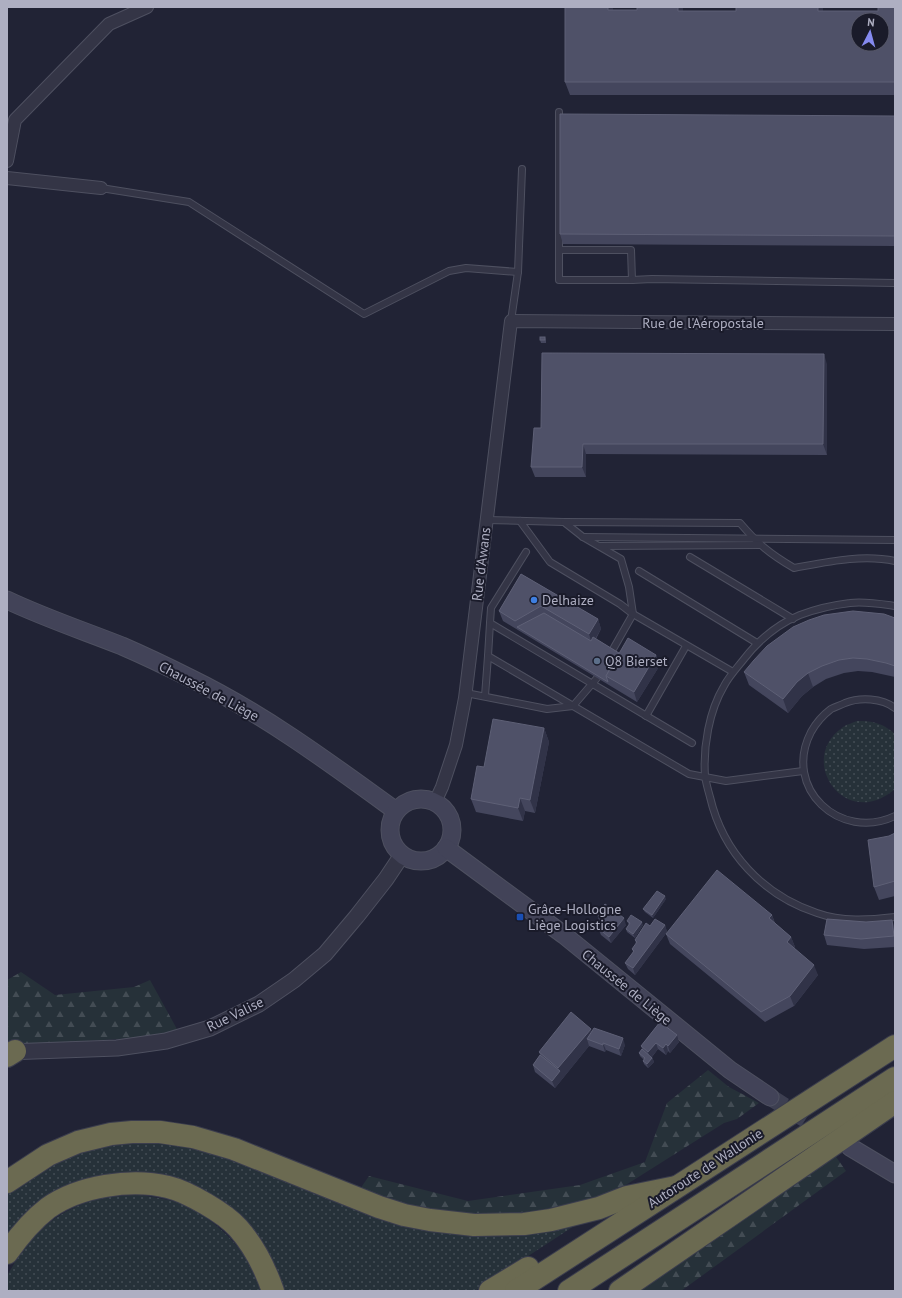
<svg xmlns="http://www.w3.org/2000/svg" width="902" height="1298" font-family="'PT Sans',sans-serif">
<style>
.grass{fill:url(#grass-dots)}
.forest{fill:url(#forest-firs)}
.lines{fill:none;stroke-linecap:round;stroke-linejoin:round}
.secondary-tunnel{stroke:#3d3f51;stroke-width:17;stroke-dasharray:17 8;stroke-linecap:butt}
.service-casing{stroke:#4e5060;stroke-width:8}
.minor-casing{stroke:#4e5060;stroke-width:14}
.tertiary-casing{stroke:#4e5060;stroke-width:17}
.secondary-casing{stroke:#4e5060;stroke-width:19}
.motorway-casing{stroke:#3b3d4d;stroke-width:24}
.service{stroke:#343546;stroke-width:6}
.minor{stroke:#343546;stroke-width:12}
.tertiary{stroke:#343546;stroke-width:15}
.secondary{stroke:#424358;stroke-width:17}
.motorway{stroke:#6b6a51;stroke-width:22}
.wall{fill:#44465d}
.shaded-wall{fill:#313348}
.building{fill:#4f5168;stroke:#5e6076;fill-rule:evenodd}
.shop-dot{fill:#3f7fe0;stroke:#1a1b2a;stroke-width:1.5}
.service-dot{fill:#5c6f8a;stroke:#1a1b2a;stroke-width:1.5}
.transit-dot{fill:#1a4fb4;stroke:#1a1b2a;stroke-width:1.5}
.labels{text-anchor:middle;stroke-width:4;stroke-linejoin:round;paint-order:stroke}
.street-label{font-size:14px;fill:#aeafc2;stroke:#1a1b2a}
.poi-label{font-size:14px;fill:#aeafc2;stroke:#1a1b2a;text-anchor:start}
</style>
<defs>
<pattern id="grass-dots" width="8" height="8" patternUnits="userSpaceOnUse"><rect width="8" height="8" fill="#263139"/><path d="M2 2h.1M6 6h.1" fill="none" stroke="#434c54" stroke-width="1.8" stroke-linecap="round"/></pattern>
<pattern id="forest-firs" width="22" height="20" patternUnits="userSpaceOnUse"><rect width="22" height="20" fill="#263139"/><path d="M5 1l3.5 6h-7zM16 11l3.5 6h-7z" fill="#434c54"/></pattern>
</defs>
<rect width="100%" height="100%" fill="#212335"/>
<g class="grass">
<path d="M857,721C874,721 882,723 895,734V789C846,832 795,760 843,727C847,724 853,723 857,721Z"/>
<polygon points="160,1134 379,1211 594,1213 475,1291 281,1291 233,1214 119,1176 7,1238 7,1191 83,1147"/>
<path d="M140,1195C153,1197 167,1199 180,1203C209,1215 242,1244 255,1274C257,1279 259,1285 261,1291H7C7,1286 6,1280 7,1276C9,1271 13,1267 15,1262C32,1231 63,1208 98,1199C112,1196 126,1195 140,1195Z"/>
</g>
<g class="forest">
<polygon points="21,972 55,995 134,987 150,980 178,1031 134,1038 7,1046 7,980"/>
<polygon points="708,1070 729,1087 759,1103 737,1119 724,1123 621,1188 584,1202 552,1210 514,1215 482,1216 441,1212 410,1205 360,1189 369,1176 468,1201 580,1185 645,1162 667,1103"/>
<polygon points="834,1154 846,1171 681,1291 638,1291"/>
</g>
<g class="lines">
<polyline class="secondary-tunnel" points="770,1097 827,1133"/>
<g class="service-casing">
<g id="service">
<polyline points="559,112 559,280 632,280 631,250 559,250"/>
<polyline points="101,188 189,202 364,314 449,271 466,268 518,272"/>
<polyline points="632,280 652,279 895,283"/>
<polyline points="511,321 518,272 522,169"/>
<polyline points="486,520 564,522 583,537 621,559 629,587 633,614 612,651"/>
<polyline points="520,521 550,562 620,604 633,614 733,672"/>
<path d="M564,522L740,523C758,544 770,554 794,568C827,562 862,554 895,561"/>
<polyline points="583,537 895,540"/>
<polyline points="600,546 760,545"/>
<polyline points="526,552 491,608 490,623 692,743"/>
<polyline points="690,557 793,619"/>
<polyline points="639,571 757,643"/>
<path d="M895,606C881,604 864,601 850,603C833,605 816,609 800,615C778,624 758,641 744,659C737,668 729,676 724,686C709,711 703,747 705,776C706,783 708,790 710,797C723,853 763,895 817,913C842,922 869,920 895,917"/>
<polyline points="490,623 488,656 689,774 726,781 803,771"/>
<polyline points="466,693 547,709 573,706 597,678"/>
<polyline points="485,696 488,656"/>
<path d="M895,708C882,698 860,697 845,703C841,705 835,707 831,709C823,715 816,723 811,732C782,788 840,842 895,816"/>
<polyline points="646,716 686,646"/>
</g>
</g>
<g class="minor-casing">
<g id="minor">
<polyline points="7,161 15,120 109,24 147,7"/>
<polyline points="7,178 101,188"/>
<polyline points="435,802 442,787 456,745 465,698 511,321 895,324"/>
</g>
</g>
<g class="tertiary-casing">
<polyline id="tertiary" points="7,1052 117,1048 166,1041 210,1028 259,1004 294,980 325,954 357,916 386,879 402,855"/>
</g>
<g class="secondary-casing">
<g id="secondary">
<path d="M7,600C45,618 84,631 122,646C145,656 168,667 190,678C264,714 330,763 396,811"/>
<circle cx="421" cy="830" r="31"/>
<polyline points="446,848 564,935 730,1070 770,1097"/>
<polyline points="850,1147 895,1174"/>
</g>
</g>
<g class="motorway-casing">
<g id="motorway">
<polyline points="7,1056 15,1051"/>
<polyline points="7,1182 48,1155 78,1142 111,1134 132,1132 160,1132 193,1137 234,1149 379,1207 404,1215 430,1220 474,1225 524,1224 551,1220 599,1208 627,1197 676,1187"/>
<path d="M7,1253C19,1236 31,1221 48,1208C79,1186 131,1178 168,1187C181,1190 194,1197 206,1204C218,1211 229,1218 238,1228C254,1246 265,1268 273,1291"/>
<polyline points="490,1291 528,1268"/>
<polyline points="516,1291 895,1046"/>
<polyline points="569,1291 895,1078"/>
<polyline points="620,1291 895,1102"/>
</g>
</g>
<use href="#service" class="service"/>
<use href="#minor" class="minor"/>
<use href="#tertiary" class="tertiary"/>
<use href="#secondary" class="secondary"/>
<use href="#motorway" class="motorway"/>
</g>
<g class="wall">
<polygon points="637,7 683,7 683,11 736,11 736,7 823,7 823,11 878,11 895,7 895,95 570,95 565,82 613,10 637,10"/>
<polygon points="895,116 895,246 563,244 560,234"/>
<polygon points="545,337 546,341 546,343 541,343 540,340"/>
<polygon points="827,364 827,455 586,454 586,477 535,477 531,467 541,428"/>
<polygon points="521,574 598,619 601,629 596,639 619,653 656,655 660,665 637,702 503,621 499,611"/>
<polygon points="895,618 895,677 872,672 858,671 844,673 826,679 813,687 802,696 788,713 749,685 744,672"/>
<polygon points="544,728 549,742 535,813 525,811 523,821 476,812 471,799 484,767"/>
<polygon points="895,833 895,896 879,900 874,887 889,836"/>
<polygon points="666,899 653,918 645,912 643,909"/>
<polygon points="597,914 626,925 611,943 601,935 598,928 602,924 599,921"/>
<polygon points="772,915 775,923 791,937 795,947 794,948 818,975 794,1006 765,1022 670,944 666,934"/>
<polygon points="627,921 643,925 635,938 627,932 626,929 629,925"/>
<polygon points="866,922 895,928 895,947 864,949 827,945 824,935"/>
<polygon points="665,925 667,932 635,975 628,969 625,963 633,952 632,949 636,944 635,940 650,926"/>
<polygon points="660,1022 679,1042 670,1053 668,1051 666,1055 658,1049 652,1057 654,1062 648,1068 644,1064 643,1061 644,1060 640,1056 639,1053 642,1049 641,1046"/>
<polygon points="592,1031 625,1045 621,1056 606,1050 605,1052 589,1046 555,1088 535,1072 533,1065 540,1055 539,1052"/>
</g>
<g class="shaded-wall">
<polygon points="608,7 613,7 613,24 608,10"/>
<polygon points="678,7 683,7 683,24 678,11"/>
<polygon points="818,7 823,7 823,25 818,11"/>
<polygon points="824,354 827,364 827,455 823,444"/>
<polygon points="583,444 586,454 586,477 582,467"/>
<polygon points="598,619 601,629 592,644 589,634"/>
<polygon points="656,655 660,665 637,702 634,692"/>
<polygon points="808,673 813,687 802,696 788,713 783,699 797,682"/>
<polygon points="544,728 549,742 535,813 530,800"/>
<polygon points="520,798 525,811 523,821 518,808"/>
<polygon points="665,896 666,899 653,918 652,915"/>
<polygon points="772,915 775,925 769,918"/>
<polygon points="624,918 626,925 611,943 609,937"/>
<polygon points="892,920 895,928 895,939 894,936"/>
<polygon points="642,922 643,925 635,938 633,934"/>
<polygon points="665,925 667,932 635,975 633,968"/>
<polygon points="791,937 795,947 791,952 787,942"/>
<polygon points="814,965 818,975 794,1006 790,996"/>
<polygon points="591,1029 595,1039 587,1039 589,1046 555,1088 552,1081 560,1071 558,1068"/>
<polygon points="677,1035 679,1042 670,1053 668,1046"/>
<polygon points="623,1038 625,1045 621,1056 619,1049"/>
<polygon points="603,1043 606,1050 605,1052 603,1045"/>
<polygon points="656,1043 658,1049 650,1059 648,1052"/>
<polygon points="666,1044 668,1051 666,1055 663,1048"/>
<polygon points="652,1058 654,1062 648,1068 647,1064"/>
</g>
<g class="building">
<path d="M565,7H608V10H637V7H678V11H736V7H818V11H878V7H895V82H565ZM858,20H882V44H858Z"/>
<polygon points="560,114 895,116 895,236 560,234"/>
<rect x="540" y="337" width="5" height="3"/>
<polygon points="542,353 824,354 823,444 583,444 582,467 531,467 534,428 541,428"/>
<polygon points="521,574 598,619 589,634 541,606 515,621 499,611"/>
<polygon points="853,611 884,614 895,618 895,666 886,663 867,659 853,658 839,660 822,666 808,673 797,682 783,699 744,672 754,660 767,646 793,627 809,620 824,615"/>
<polygon points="544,613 591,641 593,637 619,653 606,676 608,682 517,627"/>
<polygon points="628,638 656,655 634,692 606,676"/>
<polygon points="493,719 544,728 530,800 520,798 518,808 471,799 477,766 484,767"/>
<polygon points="895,833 895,881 874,887 868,840 889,836"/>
<polygon points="717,870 772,915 769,918 791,937 787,942 814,965 790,996 761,1012 666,934"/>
<polygon points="657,891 665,896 652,915 643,909"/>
<polygon points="605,904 624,918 609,937 598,928 605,921 597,914"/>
<polygon points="631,915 642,922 633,934 626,929 630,923 627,921"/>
<polygon points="655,919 665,925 633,968 625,963 634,951 632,949 637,942 635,940 646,923 650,926"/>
<polygon points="827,919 866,922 892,920 894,936 861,939 824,935"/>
<polygon points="571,1012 591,1029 558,1068 539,1052"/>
<polygon points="660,1022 677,1035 668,1046 666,1044 663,1048 656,1043 648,1052 641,1046"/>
<polygon points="594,1028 623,1038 619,1049 603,1043 603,1045 587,1039"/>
<polygon points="642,1049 652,1058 647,1064 643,1061 645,1058 639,1053"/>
<polygon points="540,1055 560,1071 552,1081 533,1065"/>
</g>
<circle class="shop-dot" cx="534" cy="600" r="4"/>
<circle class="service-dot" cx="597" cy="661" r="4"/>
<rect class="transit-dot" x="516" y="913" width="8" height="8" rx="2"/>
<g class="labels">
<g class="street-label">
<text x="703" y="328">Rue de l'Aéropostale</text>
<text transform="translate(481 564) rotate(-83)" y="5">Rue d'Awans</text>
<text transform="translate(209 691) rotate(28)" y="5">Chaussée de Liège</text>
<text transform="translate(627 987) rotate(39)" y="5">Chaussée de Liège</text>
<text transform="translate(235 1014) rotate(-26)" y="5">Rue Valise</text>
<text transform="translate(705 1168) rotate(-33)" y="5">Autoroute de Wallonie</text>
</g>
<g class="poi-label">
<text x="542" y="605">Delhaize</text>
<text x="605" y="666">Q8 Bierset</text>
<text x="528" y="914">Grâce-Hollogne<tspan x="528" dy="16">Liège Logistics</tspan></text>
</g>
</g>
<rect width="902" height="1298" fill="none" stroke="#aeafc2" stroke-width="16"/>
<g transform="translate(870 32) rotate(6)"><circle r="19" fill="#1a1b2a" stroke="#555667"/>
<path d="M0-3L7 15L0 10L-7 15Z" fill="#858af0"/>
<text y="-6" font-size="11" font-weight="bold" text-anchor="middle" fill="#aeafc2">N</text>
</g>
</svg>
